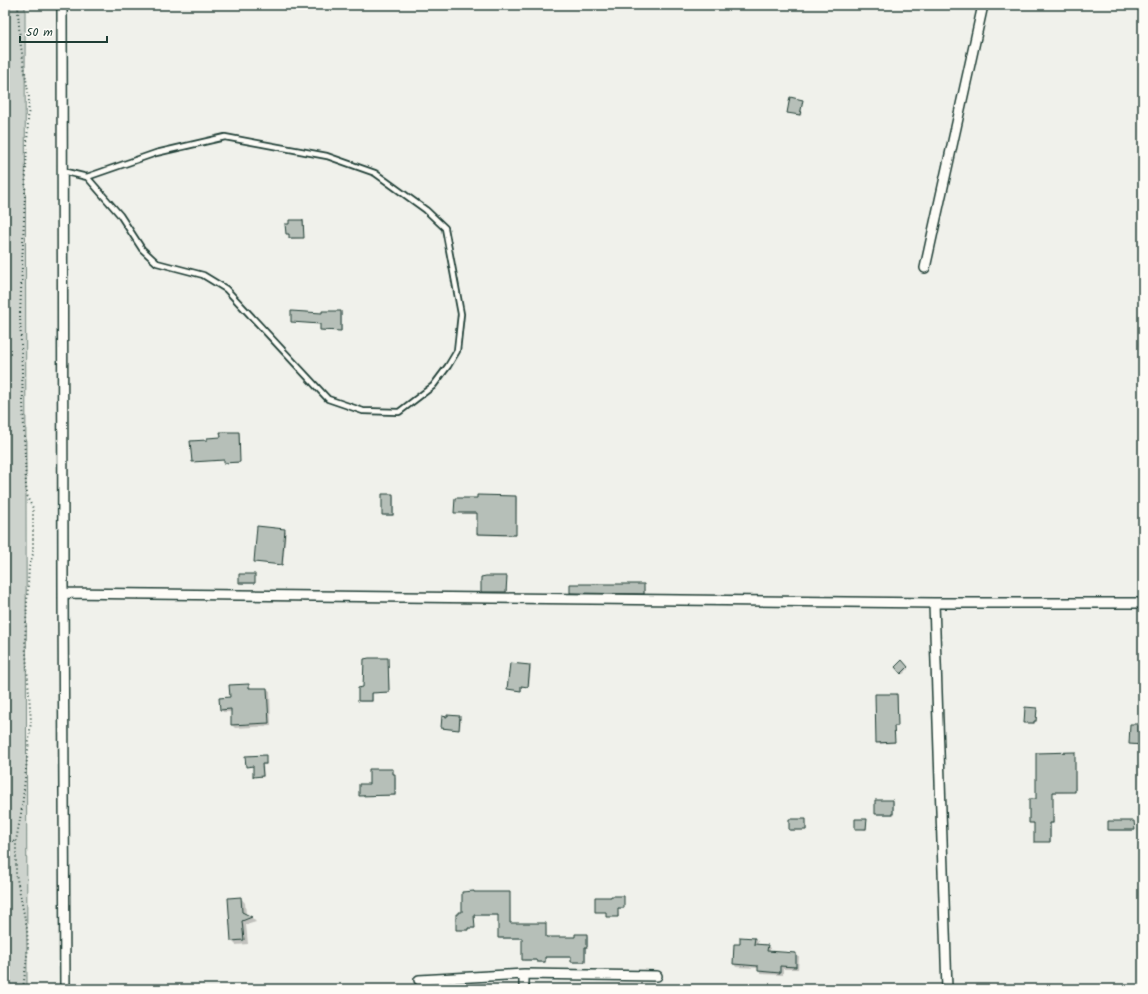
<svg xmlns="http://www.w3.org/2000/svg" width="1148" height="994" viewBox="0 0 1148 994" font-family="Kalam,sans-serif">
  <style>
    .green { fill: #cdd3cd; stroke: #768880 }
    .shadow { fill: #0003 }
    .building { fill: #b6bfb8; stroke: #1f3d34 }
    .lines { fill: none; stroke-linecap: round; stroke-linejoin: round }
    .lane-casing { stroke: #1f3d34; stroke-width: 8 }
    .street-casing { stroke: #1f3d34; stroke-width: 12 }
    .path { stroke: #1f3d34; stroke-width: 2; stroke-dasharray: 1 3; stroke-linecap: butt }
    .lane { stroke: #fdfcf7; stroke-width: 4.5 }
    .street { stroke: #fdfcf7; stroke-width: 9 }
  </style>
  <rect width="100%" height="100%" fill="#f0f1eb"/>
  <filter id="ink" filterUnits="userSpaceOnUse"><feTurbulence type="fractalNoise" baseFrequency=".025" numOctaves="2"/><feDisplacementMap in="SourceGraphic" scale="8" xChannelSelector="R" yChannelSelector="G"/><feConvolveMatrix kernelMatrix="1 2 1 2 8 2 1 2 1" color-interpolation-filters="sRGB"/></filter>
  <g filter="url(#ink)">
    <path class="green" d="M5,5h20l2,984h-22z"/>
    <path class="shadow" d="M802,101l1,1 -2,14 -13,-4z
      M303,221l1,1v16l-13,1 -1,-4 -3,-1z
      M341,312l1,1v18h-20l-1,-7 -28,-2 -1,-1 31,-7z
      M239,433l1,1v29h-14l-1,-3 -31,2 -1,-1 29,-23z
      M393,495l1,1v20h-10l-1,-1z
      M516,497l1,1 -1,38 -37,-1 -1,-1v-20l-21,-1 -2,-1z
      M258,527l28,4 -3,34 -28,-3z
      M255,575v9h-14l-1,-1z
      M506,577l1,1v15l-24,-1 -1,-1z
      M644,585l1,9h-73l-1,-2z
      M387,659l1,1 2,33h-17v9h-13l-1,-1 5,-13z
      M902,662l6,7 -5,5 -7,-7z
      M530,666l1,1 -2,20h-7v4l-12,-1 -1,-1z
      M249,685l3,4h15l3,2 1,35 -36,2 -3,-3v-13h-9l-2,-3 10,-11z
      M897,695l1,1v31h-3v16l-16,1 -2,-2z
      M1036,709l1,1v12h-2v2l-9,-1 -1,-1z
      M443,717h17l1,1 -1,12 -17,-1 -1,-1z
      M1131,725h12v20l-13,-1z
      M1074,753l1,1 1,38 -23,1 1,31h-3v18h-15l-1,-1v-17l-5,-1 7,-23z
      M265,756l2,9h-4l1,12h-9l-1,-10 -7,-1z
      M393,770l1,5 2,2v19h-34l-2,-1 10,-10z
      M893,801l1,1v13h-17l-1,-1z
      M806,820l1,10 -16,1 -1,-1z
      M866,820l1,10 -11,-2z
      M1134,822l1,9h-25l-1,-1z
      M509,893l1,2 1,29h34l1,1 1,13h29l11,-3 1,1v12h-2v15h-13l-1,-5h-26v5h-7l-2,-2h-13l-1,-1v-21h-23l-1,-1v-22h-24v13h-7v2l-11,-1v-15z
      M623,897l1,12h-6l1,8h-11l-1,-5 -11,-1z
      M241,898l4,5 1,12 6,3 4,4 -10,3 2,19 -12,1 -4,-4z
      M741,938l14,1 3,2 -1,4 10,1 3,2v5l26,1 3,3 -1,12h-15v6l-22,-1 -2,-3v-3l-23,-1 -2,-3 7,-19z"/>
    <path class="building" d="M790,97l13,3 -3,15 -13,-2z
      M289,220h14l1,18h-15v-4h-3l-1,-10h4z
      M291,311l31,2v-2h19v20l-21,-1v-6l-29,-2z
      M220,432h19l1,30 -16,1v-3l-32,2 -2,-21 17,-1v-2l14,-1z
      M382,494h11v21h-11z
      M477,495l39,1v39l-39,-1v-21h-23l1,-15h22z
      M257,526l28,3 -3,36 -28,-3z
      M239,574h16v9h-16z
      M486,576h21l-1,16h-25v-15z
      M570,584h74v10l-74,-1z
      M369,658h19l1,34 -17,1v8h-14v-13l5,-1 1,-28z
      M902,660l6,7 -7,7 -6,-7z
      M510,663l20,2 -2,22 -7,-1v5l-14,-2z
      M249,684v4h18l2,35 -38,2v-16l-11,1 -1,-12 11,-1 -1,-12z
      M875,694h22l1,32h-4l1,16 -19,1z
      M1025,707l12,1 -1,13h-2v2h-10z
      M447,715l13,1 -1,14 -18,-2 1,-12 5,1z
      M1130,724h13v21l-14,-1z
      M1075,752v40h-22v31h-3v19h-16v-19h-5v-24h7v-46z
      M266,755v9h-4l1,12 -10,1v-11l-7,1 -1,-11z
      M369,769h24v5h2v21l-36,1v-12h10z
      M875,800h18v14h-18z
      M789,819h17v11h-17z
      M855,819h12l-1,10h-11z
      M1108,821h26l1,9h-27z
      M474,891v1h36v31h36v14h29v-3h12v13h-2v15h-14v-5h-26v5h-8l-1,-2h-14v-22h-24v-23h-24l1,13h-7v2h-12v-16h3v-2h3v-20z
      M611,896h13v12h-6v9h-12v-5h-11v-15h16z
      M241,897l1,15 10,5 -10,4 2,19 -13,1 -3,-43z
      M740,937l15,1 -1,6 14,1 -1,6 29,2v14l-16,-1v7l-22,-2v-5l-25,-2 1,-20h6z"/>
    <g class="lines">
      <defs>
        <path id="lane" d="M62,171l25,6 69,-24 69,-16 102,19 48,17 51,37 19,18 16,86 -4,37 -9,15 -15,20 -34,26 -36,-1 -35,-12 -102,-110 -23,-14 -46,-12 -15,-14 -22,-34 -33,-38"/>
        <path id="street" d="M62,5l1,588 2,396
          M925,268l58,-263
          M63,593l871,10h209
          M934,603l13,386
          M419,980l105,-6 133,2
          M524,989v-15"/>
      </defs>
      <use href="#lane" class="lane-casing"/>
      <use href="#street" class="street-casing"/>
      <path class="path" d="M19,5l-1,6 2,29 9,58 -9,217 6,171 2,13 5,9v46l-4,13 -4,73 6,81 -9,87 -6,33v33l11,55 1,19 -5,41
        M5,843l11,-2"/>
      <use href="#lane" class="lane"/>
      <use href="#street" class="street"/>
    </g>
  </g>
  <rect width="1148" height="994" fill="none" stroke="#fdfcf7" stroke-width="20"/>
  <rect x="10" y="10" width="1128" height="974" fill="none" stroke="#1f3d34" stroke-width="1.5" filter="url(#ink)"/>
  <path d="M20 36v6h87v-6" fill="none" stroke="#1f3d34" stroke-width="2"/>
  <text x="26" y="36" font-size="12" fill="#1f3d34" stroke="#fdfcf7" stroke-width="3" paint-order="stroke">50 m</text>
</svg>
